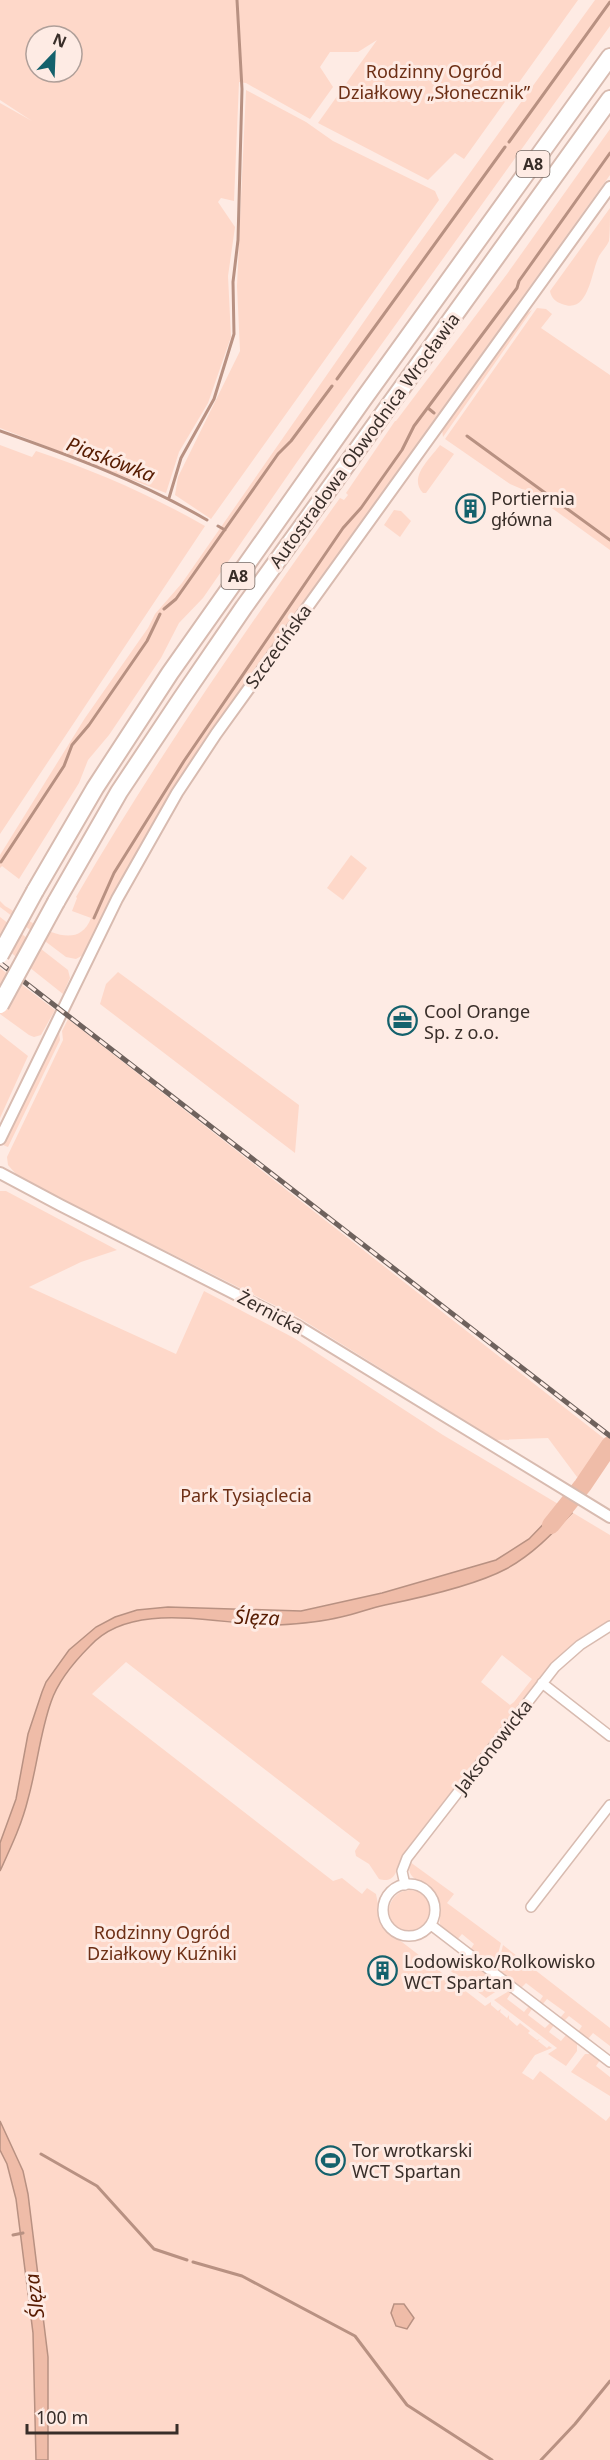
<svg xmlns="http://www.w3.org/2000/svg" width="610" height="2460" viewBox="0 0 610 2460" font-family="'Noto Sans',sans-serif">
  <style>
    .green { fill: #fed8c9; fill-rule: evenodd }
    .water { fill: #efbca8; stroke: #b89182; stroke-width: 1.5 }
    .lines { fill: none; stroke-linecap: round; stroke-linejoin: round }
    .stream { stroke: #b89182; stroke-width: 3 }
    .river { stroke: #efbca8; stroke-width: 18 }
    .minor-casing { stroke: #d8bbb0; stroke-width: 12 }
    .tertiary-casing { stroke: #d8bbb0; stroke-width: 14 }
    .motorway-casing { stroke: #d8bbb0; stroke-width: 20 }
    .minor { stroke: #fff; stroke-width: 9 }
    .tertiary { stroke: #fff; stroke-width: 10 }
    .motorway { stroke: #fff; stroke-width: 16 }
    .rail-casing { stroke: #6f625d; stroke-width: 5 }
    .rail { stroke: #feebe4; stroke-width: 3; stroke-dasharray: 9; stroke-linecap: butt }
    .motorway-bridge-casing { stroke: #d8bbb0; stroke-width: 20; stroke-linecap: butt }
    .motorway-bridge { stroke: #fff; stroke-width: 16 }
    .labels { text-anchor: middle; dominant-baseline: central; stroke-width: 6; stroke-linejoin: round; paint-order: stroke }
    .shield { fill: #feebe4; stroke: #746761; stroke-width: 1.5 }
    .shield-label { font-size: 16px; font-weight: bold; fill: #392e29 }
    .park-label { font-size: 18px; fill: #6d2f15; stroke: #feebe4 }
    .street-label { font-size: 18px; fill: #392e29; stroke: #feebe4 }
    .poi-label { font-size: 18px; fill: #392e29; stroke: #feebe4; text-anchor: start }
    .water-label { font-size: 20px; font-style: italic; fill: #571b00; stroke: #feebe4 }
  </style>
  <rect width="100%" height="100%" fill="#feebe4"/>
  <path class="green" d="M0,0h578l-114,159 -9,-6 -27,27 -110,-57 59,-83 -19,12h-28l-10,15 13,20 -23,32 -64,-36 -7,-1 -5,119 -13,-3 -3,4 17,25 -7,49 3,61 -23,66 -29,49 -13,41 -166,-65v-325l32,18 -32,-21zM36,36h36v36h-36z
    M595,0h15v26l-313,436 -94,136 -24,25 -18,35 -52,77 -21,25 -9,23 -60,96 -17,-13 -2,2v-13l85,-137 63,-90 7,-14 27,-31 220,-316z
    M246,90l60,32 27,19 102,50 4,9 -228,319 -36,-24 3,-18 62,-126 -3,-65z
    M610,129v46l-409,569 -60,99 -58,112 -7,4 -10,-2 -66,-50v-6l5,5c23,13 71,52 86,12l-19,-7 5,-13 -1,-1c80,-138 171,-269 264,-399l4,2 4,-5 -2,-2 49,-72h1l111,-147z
    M610,208c0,10 0,24 -1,33 -2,5 -7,10 -10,15 -8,16 -10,59 -37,48 -7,-2 -11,-7 -12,-13z
    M537,308l9,1 6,5 -11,14 69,47v175l-79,-57 -21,-9 -65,-45z
    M532,310l-89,127 -1,-7 81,-114z
    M0,445l32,12 4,-6c59,20 115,44 169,75l-205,308z
    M440,445l14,9 -28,39h-3c-15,-16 7,-34 17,-48z
    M394,510l7,1 10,10 -11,16 -16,-12z
    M351,855l16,13 -24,32 -16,-12z
    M0,917l68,53 2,8 -7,16 -63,-50z
    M0,968l55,42 -14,25 -7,2 -5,-2 -29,-21z
    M118,972l181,133 -4,48 -195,-149 6,-20z
    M68,1019l538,421 -26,36 -3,1 -29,-39 -52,2 -198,-123 -284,-142 1,-2 -7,-8 -1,-8 56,-117 -1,-9z
    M59,1031l1,9 -52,107 -5,-2z
    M0,1034l28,22 -28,62z
    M0,1191h6l111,59 -36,12 -52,25 147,67 28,-63 90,47 149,97 167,100v86l-47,32 -12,13 -150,194c-5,11 -6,24 -22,19l-10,-15 -13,-8 -1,-5 5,-8 -234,-181 -34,32 241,187 9,-3 20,16 5,-6 9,6 5,25 8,13 96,74 6,-4v3l7,6 3,-2 -1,3 7,6 2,-3v4l8,7 3,-3 10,8 -2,2 9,7 3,-1 -2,2 9,7 2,-2 3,2 -17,7 -13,18 11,7 7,-9 66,50 4,-5v344h-610zM502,1655l30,24 -18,23 -4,3 -29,-23z
    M410,1862l44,32 -7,9 54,40 -7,25 -24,-18 4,-6 -12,-10 -5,6 -16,-12c-4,-13 3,-25 -7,-37 -10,-12 -29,-9 -24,-29z
    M389 1911a21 21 0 1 1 42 0a21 21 0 1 1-42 0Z
    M503,1945l107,83v18l-17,-13 -5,6 -10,-7 4,-6 -13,-10 -5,5 -4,-3 5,-6 -18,-13 -5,6 -3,-3 4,-6 -17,-13 -5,5 -24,-18z
    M462,1957l3,1 38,29 -17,11 -38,-29 9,-11z
    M509,1991l2,2 -4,6 17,13 5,-6 3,3 -4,6 17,13 5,-5 4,2 -5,7 12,9 5,-6 11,8v8l-11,15 -18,-12 9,-6 -63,-48z
    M585,2054h6l9,6 -4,6 14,11v19l-39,-24z"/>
  <path class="water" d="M562,1506l10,7c-20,21 -40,42 -66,56 -30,16 -87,29 -121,36 -15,3 -29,9 -44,12 -20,5 -42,7 -63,8 -57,1 -145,-27 -188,21 -15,15 -32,35 -39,56 -11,31 -14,65 -23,97 -6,25 -17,48 -28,72v-28l16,-44 12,-65 14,-42 4,-10 23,-32 27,-23 19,-10 22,-7 31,-3 133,4 81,-18 114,-33 33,-21 27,-28v-3z
    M0,2121l23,50 5,23 20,163v103h-12l-3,-127 -17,-134 -9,-35 -7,-14z
    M394,2304h10l10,14 -7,11 -11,-3 -5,-13z"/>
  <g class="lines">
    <path class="stream" d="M509,142l101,-140
      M337,379l168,-232
      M428,408l6,5
      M0,431c71,25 142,51 207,89
      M467,436l143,104
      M169,498l12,-40 33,-59 20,-65 -1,-52 5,-42 4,-151 -5,-89
      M218,526l7,4
      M164,609l12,-10 102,-145 13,-13 41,-55
      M1,862l63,-96 8,-21 17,-20 58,-84 13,-27
      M94,918l20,-45 70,-112 159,-233 18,-20 41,-58 12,-24 103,-138 2,-7 91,-128
      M41,2154l56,32 57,63 33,11
      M13,2235l10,-2
      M193,2262l49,14 113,60 52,69 85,55
      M541,2460l34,-36 35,-43"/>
    <path class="river" d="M551,1525l32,-40 27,-40"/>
    <defs>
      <path id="minor" d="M542,1683l68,53
        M383 1910a26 26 0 1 1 52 0a26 26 0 1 1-52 0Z
        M405,1885l-3,-14 5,-13 148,-191 25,-22 30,-19
        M531,1907l79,-102
        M431,1925l179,137"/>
      <path id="tertiary" d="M0,1139l117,-240 60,-106 39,-59 394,-547
        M0,1173l60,32 236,120 314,192"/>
      <path id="motorway" d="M35,891l60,-103 75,-115 192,-272 248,-344
        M56,902l63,-110 62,-93 63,-92 366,-508"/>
    </defs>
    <use href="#minor" class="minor-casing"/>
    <use href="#tertiary" class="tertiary-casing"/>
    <use href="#motorway" class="motorway-casing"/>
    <use href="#minor" class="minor"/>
    <use href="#tertiary" class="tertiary"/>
    <use href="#motorway" class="motorway"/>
    <defs>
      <path id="rail" d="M0,963l610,473"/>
    </defs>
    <use href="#rail" class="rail-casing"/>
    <use href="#rail" class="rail"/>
    <defs>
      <path id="motorway-bridge" d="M0,955l35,-64
        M0,1005l56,-103"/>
    </defs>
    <use href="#motorway-bridge" class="motorway-bridge-casing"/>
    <use href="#motorway-bridge" class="motorway-bridge"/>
  </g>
  <defs>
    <symbol id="building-ring" viewBox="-11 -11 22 22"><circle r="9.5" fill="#feebe4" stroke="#14616c" stroke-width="1.5"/><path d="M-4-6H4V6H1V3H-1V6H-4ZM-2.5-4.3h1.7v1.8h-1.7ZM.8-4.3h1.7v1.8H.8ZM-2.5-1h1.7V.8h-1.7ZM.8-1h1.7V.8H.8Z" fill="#14616c"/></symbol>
    <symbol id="office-ring" viewBox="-11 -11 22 22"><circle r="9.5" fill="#feebe4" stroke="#14616c" stroke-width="1.5"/><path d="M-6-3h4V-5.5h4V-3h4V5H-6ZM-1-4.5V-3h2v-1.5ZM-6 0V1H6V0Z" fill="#14616c"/></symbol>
    <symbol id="stadium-ring" viewBox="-11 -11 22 22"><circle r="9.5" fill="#feebe4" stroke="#14616c" stroke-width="1.5"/><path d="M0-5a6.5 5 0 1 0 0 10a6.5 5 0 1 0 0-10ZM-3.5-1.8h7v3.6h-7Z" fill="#14616c"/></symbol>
  </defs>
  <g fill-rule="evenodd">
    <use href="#building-ring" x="454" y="492" width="33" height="33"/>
    <use href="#office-ring" x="386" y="1004" width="33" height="33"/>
    <use href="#building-ring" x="366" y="1954" width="33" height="33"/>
    <use href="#stadium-ring" x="314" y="2144" width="33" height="33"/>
  </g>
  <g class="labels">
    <g class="shield">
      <rect x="516.5" y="151" width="33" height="26" rx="4.5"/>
      <rect x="221.5" y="563" width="33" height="26" rx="4.5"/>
    </g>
    <g class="shield-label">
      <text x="533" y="164">A8</text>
      <text x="238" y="576">A8</text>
    </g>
    <g class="park-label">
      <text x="434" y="71">Rodzinny Ogród<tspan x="434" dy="21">Działkowy „Słonecznik”</tspan></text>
      <text x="246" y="1495">Park Tysiąclecia</text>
      <text x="162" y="1932">Rodzinny Ogród<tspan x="162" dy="21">Działkowy Kuźniki</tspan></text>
    </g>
    <g class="street-label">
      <text transform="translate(364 440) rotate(-54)">Autostradowa Obwodnica Wrocławia</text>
      <text transform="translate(278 646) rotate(-54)">Szczecińska</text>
      <text transform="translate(271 1312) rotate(28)">Żernicka</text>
      <text transform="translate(493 1746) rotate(-52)">Jaksonowicka</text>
    </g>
    <g class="poi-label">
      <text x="491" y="498">Portiernia<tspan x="491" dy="21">główna</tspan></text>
      <text x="424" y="1011">Cool Orange<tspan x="424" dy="21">Sp. z o.o.</tspan></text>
      <text x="404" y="1961">Lodowisko/Rolkowisko<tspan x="404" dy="21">WCT Spartan</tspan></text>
      <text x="352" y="2150">Tor wrotkarski<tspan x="352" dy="21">WCT Spartan</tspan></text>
    </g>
    <g class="water-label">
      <text transform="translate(111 459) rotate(21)">Piaskówka</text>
      <text transform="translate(257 1617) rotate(2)">Ślęza</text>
      <text transform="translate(34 2296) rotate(-97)">Ślęza</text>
    </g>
  </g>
  <g transform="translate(54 54) rotate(23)"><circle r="28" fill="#feebe4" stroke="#af9f99" stroke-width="1.5"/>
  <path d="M0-4.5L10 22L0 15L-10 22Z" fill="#14616c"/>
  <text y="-9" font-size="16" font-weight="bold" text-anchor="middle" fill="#392e29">N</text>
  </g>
  <path d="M27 2424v9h150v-9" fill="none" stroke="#392e29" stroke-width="3"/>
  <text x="36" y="2424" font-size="18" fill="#392e29" stroke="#feebe4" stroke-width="4.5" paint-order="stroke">100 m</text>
</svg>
